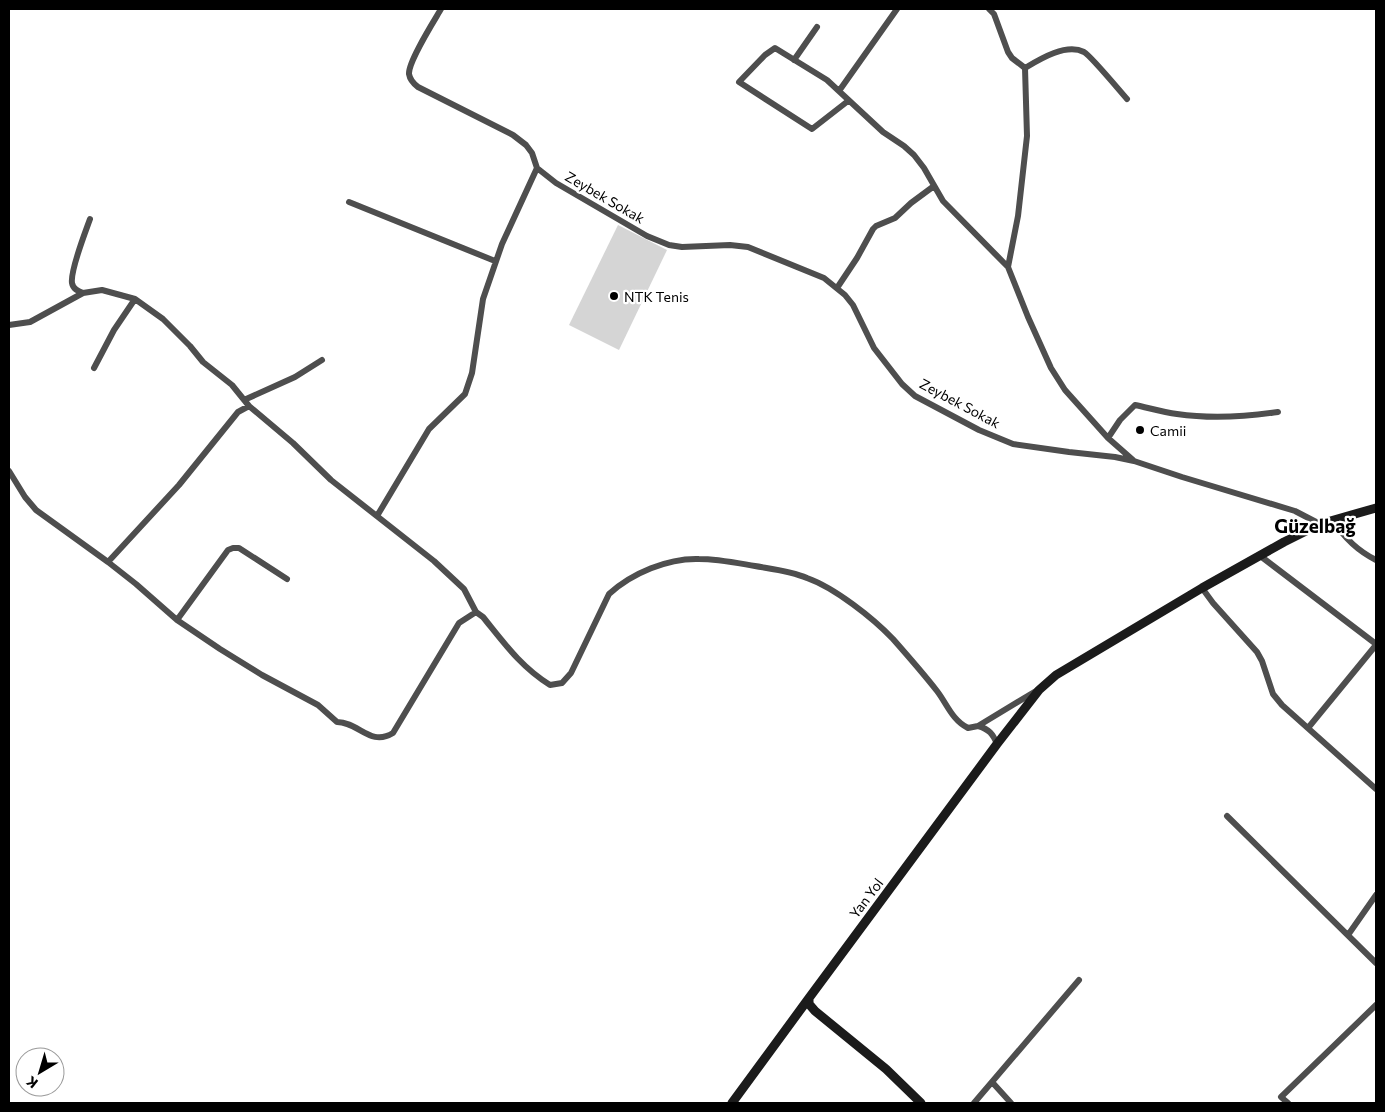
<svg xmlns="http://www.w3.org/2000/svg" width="1385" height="1112" viewBox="0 0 1385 1112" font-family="Commissioner,sans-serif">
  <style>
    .green { fill: #d5d5d5 }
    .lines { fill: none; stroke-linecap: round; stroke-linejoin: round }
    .street { stroke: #4e4e4e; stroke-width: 6 }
    .secondary { stroke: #1b1b1b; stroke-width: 9 }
    .poi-dot { fill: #000; stroke: #fff; stroke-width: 2 }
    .labels { text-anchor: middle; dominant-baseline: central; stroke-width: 4.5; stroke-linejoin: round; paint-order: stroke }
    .street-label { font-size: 14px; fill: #000; stroke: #fff }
    .poi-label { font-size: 14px; fill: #000; stroke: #fff; text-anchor: start }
    .district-label { font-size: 19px; font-weight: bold; fill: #000; stroke: #fff }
  </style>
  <rect width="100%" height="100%" fill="#fff"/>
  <path class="green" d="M618,225l49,25 -48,100 -50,-25z"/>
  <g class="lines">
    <path class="street" d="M441,9c-7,12 -33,53 -32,65 1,6 5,10 9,13l95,48 13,10 6,8 5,15 19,15 91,53 22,9 13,2 48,-2 18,2 76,31 21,17 8,10 21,43 28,36 13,12 64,34 34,14 56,8 46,5 19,4 48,16 113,34 25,13
      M989,9l5,5 14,38 4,6 13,10 2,68 -9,80 -10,51 20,50 23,51 14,22 43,48 25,22
      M794,60l23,-33
      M1025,68c15,-9 41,-25 59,-16 7,4 35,38 43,47
      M839,91l58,-82
      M848,101l-36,28 -73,-47 26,-27 10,-7 52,32 56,52 21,14 10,9 10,13 19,33 65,66
      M349,202l146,59
      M837,288l20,-30 16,-29 3,-3 19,-8 16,-15 23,-17
      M83,293c-5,-2 -10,-4 -11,-10 -2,-12 13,-50 18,-64
      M9,325l21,-3 53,-29 19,-3 33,9 28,20 27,27 13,16 29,23 17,21
      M94,368l20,-38 21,-31
      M244,400l51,-23 27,-17
      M1108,438l12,-18 15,-15c14,3 28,7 42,9 34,5 67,3 101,-2
      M9,471l16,26 11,13 72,52 71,-77 59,-73 11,-6 44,37 38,37 103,81 30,28 12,23
      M377,516l52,-87 36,-35 7,-21 11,-74 19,-55 35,-76
      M1335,521c8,17 25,31 41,39
      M1259,555l117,89
      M108,562l28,22 41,36 43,29 42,26 56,30 19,17c22,0 33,25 56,11l66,-110 17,-11 7,5c21,26 38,50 67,68l12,-2 9,-10 38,-79c23,-21 59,-36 90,-35 19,0 38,4 56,7 17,3 36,5 52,12 28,10 66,40 86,61 15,17 30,34 44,52 10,13 15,29 31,37l10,-2 58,-35
      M1202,588l11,15 44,49 5,9 11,33 9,11 94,84
      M177,620l51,-70 5,-2h6l48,31
      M978,726c11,3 15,8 19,18
      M1308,728l68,-83
      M1227,816l149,147
      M1348,935l28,-40
      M992,1082l19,21
      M974,1103l105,-123
      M1288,1103l-7,-6 95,-92"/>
    <path class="secondary" d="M732,1103l77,-105
      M921,1103l-35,-34 -71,-58 -6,-7v-6l188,-254 42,-54 17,-15 146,-87 82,-46 36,-18 56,-16"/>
  </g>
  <g class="poi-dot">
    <circle cx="614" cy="296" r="5"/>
    <circle cx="1140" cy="430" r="5"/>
  </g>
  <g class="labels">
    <g class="street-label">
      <text transform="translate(605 197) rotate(30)">Zeybek Sokak</text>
      <text transform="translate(960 403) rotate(28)">Zeybek Sokak</text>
      <text transform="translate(866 898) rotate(-53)">Yan Yol</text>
    </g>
    <g class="poi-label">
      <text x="624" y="296">NTK Tenis</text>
      <text x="1150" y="430">Camii</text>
    </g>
    <g class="district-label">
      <text x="1315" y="525">Güzelbağ</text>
    </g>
  </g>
  <rect width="1385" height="1112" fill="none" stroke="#000000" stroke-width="20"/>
  <g transform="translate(40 1072) rotate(218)"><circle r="24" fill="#ffffff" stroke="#999999"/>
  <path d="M0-4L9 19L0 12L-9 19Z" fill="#000000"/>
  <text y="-8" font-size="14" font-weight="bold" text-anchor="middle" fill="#000000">K</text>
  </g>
</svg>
